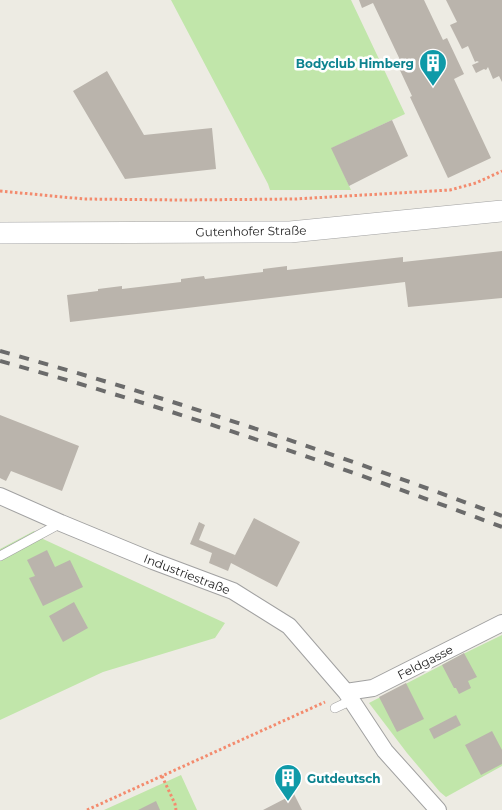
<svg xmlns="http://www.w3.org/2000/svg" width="502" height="810" viewBox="0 0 502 810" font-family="Montserrat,sans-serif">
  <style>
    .grass { fill: #c1e6aa }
    .building { fill: #bab4ac }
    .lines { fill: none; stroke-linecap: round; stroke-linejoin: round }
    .service-casing { stroke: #a1a1a1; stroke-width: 10 }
    .minor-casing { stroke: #a1a1a1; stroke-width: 18 }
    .tertiary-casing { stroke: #a1a1a1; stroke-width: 22 }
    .path { stroke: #f38b6e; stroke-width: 3; stroke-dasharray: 2.5 2.5; stroke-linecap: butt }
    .service { stroke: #fff; stroke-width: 9 }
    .minor { stroke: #fff; stroke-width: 16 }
    .tertiary { stroke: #fff; stroke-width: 21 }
    .rail { stroke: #6b6b6b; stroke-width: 4; stroke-dasharray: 10 10; stroke-linecap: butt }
    .labels { text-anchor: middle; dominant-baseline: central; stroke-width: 5; stroke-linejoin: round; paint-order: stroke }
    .culture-label { font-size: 12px; font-weight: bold; fill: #0d838f; stroke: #fff; text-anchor: end }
    .street-label { font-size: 12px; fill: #1d1d1d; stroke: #fff }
  </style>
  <rect width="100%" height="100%" fill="#edebe3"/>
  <path class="grass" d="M171,0h180l54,114 -73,34 19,42h-81l-2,-6z
    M34,531l9,8 182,84 -10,15 -112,34 -103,48v-171z
    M502,635v131l-56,31 -6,-5 -33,-39 -38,-50 94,-49z
    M181,775l16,35h-93z"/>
  <path class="building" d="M359,0h65l19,40 4,-2 17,36 -10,5 37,79 -43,20 -38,-81 2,-1 -14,-30 4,-2 -29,-61 -11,5z
    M446,0h56v82l-3,-6 -6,3 -5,-12 -2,3 -2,-1 -8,4 -4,-8 7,-3 -2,-1 -2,1 -7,-16 -6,3 -12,-24 7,-3z
    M107,71l37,64 68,-7 4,41 -91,10 -52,-88z
    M392,120l16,36 -59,30 -18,-38z
    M502,251v47l-94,9 -3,-25 -335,40 -3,-27 31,-4v-2l24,-3v3l59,-7v-3l23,-3 1,3 58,-7v-3l24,-3v4l116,-13v5z
    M0,415l79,31 -17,45 -51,-20 -5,10 -6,-3z
    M254,518l46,24 -23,45 -46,-24 -3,8 -19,-8 3,-10 -22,-9 9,-22 6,3 -6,15 36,15 -3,6z
    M47,550l8,17 15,-7 13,27 -40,19 -14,-28 6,-2 -8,-16z
    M74,602l14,26 -25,14 -14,-26z
    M464,653l13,24 -9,4 3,7 -12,6 -3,-6h-2l-12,-23z
    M406,683l18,36 -27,13 -18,-35z
    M456,715l5,10 -27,14 -5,-10z
    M492,731l10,19v14l-21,11 -16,-30z
    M294,794l8,16h-39z
    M156,801l4,9h-22z"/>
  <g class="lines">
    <defs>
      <path id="service" d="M0,556l61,-33
        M335,708l17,-8"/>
      <path id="minor" d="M0,496l61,27 92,38 80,30 56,35 57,66 39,59 53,59
        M346,692l27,-4 129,-65"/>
      <path id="tertiary" d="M0,233l290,-1 212,-21"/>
    </defs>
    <use href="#service" class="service-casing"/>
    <use href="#minor" class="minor-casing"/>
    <use href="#tertiary" class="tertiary-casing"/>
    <path class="path" d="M0,191l84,8 97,1 114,-1 155,-9 26,-7 26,-12
      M162,776l13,28 1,6
      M87,810l238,-108"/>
    <use href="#service" class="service"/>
    <use href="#minor" class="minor"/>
    <use href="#tertiary" class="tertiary"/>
    <path class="rail" d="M0,351c170,47 337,103 502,165
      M0,361c170,47 337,104 502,166"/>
  </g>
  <defs>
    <symbol id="building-pin" viewBox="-11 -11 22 30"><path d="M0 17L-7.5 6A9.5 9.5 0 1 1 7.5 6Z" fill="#0f9aa8" stroke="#fff"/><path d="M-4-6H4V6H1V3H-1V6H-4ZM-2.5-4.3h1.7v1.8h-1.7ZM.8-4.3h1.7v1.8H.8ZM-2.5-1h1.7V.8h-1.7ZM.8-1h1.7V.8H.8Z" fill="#fff"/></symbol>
  </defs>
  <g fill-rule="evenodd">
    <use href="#building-pin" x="417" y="47" width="32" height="43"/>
    <use href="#building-pin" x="272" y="762" width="32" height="43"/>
  </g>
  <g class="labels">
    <g class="culture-label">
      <text x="414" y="63">Bodyclub Himberg</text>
      <text x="307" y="778" text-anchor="start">Gutdeutsch</text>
    </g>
    <g class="street-label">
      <text transform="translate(251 231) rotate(-1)">Gutenhofer Straße</text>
      <text transform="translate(187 574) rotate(21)">Industriestraße</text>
      <text transform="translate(425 662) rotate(-27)">Feldgasse</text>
    </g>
  </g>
</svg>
